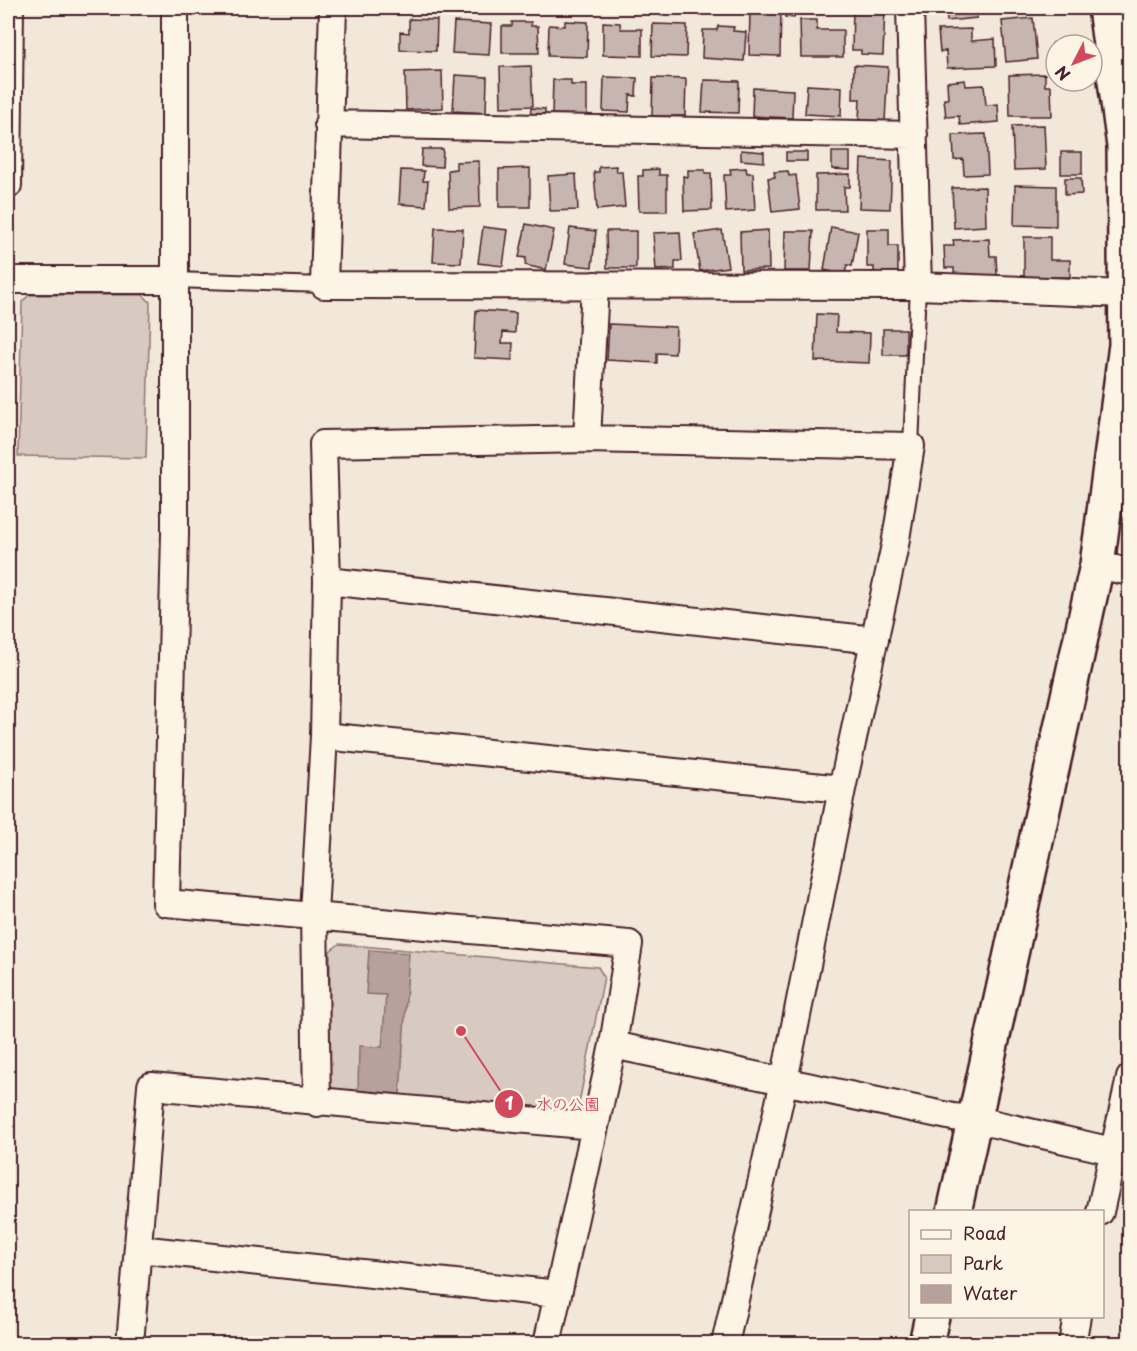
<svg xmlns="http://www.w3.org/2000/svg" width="1137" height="1351" viewBox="0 0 1137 1351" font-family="'Playpen Sans','Klee One',sans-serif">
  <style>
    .green { fill: #d8cac0; stroke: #917476; stroke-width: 1.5 }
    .water { fill: #b6a19c; stroke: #8b6d6f; stroke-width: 1.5 }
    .building { fill: #c7b6af; stroke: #4a1f2b; stroke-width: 1.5 }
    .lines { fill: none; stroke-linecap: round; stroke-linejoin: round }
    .lane-casing { stroke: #4a1f2b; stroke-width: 18 }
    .street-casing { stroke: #4a1f2b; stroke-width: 30 }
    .secondary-casing { stroke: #4a1f2b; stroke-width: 38 }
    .lane { stroke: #fcf5e5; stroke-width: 14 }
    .street { stroke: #fcf5e5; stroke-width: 26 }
    .secondary { stroke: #fcf5e5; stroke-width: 33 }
    .leader { fill: none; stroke: #d1495b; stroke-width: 2 }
    .callout-dot { fill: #d1495b; stroke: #fcf5e5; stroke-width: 2 }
    .mark-label { font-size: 18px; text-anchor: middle; font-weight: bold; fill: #fff }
    .callout-label { font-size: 16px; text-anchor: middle; font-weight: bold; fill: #d1495b; stroke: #fcf5e5; stroke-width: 5; stroke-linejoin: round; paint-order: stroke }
  </style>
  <rect width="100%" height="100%" fill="#f1e8da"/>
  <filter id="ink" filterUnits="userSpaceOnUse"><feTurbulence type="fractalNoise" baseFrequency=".0167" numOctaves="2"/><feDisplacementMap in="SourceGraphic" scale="12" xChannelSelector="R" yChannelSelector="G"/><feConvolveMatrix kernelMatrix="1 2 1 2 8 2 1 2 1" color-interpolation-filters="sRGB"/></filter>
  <g filter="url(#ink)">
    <path class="green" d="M29,295h114l7,7 -4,156 -128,-2 4,-154z
      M339,944l259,23 6,10 -25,126 -10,8 -232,-17 -8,-10 1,-133z"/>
    <path class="water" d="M369,950l40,3 -9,142 -42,-3 1,-46 23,1 4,-52 -20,-1z"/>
    <path class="building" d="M750,8h31l-1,48 -31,-1z
      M786,8h9l-1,10 -9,-1z
      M853,8h32l-2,47 -22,-1v-4h-9z
      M941,8h35l1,10 -30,3 -1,-12z
      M1033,18l4,41 -31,3 -4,-41z
      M409,19l28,1 -1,31 -36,-1v-18l9,1z
      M800,20h17v10h26v27h-42z
      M565,21l23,1 -1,35 -39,-1 1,-31 16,1z
      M454,22l37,2 -2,31 -37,-2z
      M512,22h19v4h7l1,27h-37v-27h10z
      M603,22l17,1 1,6h21v27l-39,-1z
      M653,24l34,1 -1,32 -34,-1z
      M718,26l16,1 -1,4 13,1 -2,29 -42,-3 1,-28h14z
      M971,29v12l24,-2 1,27 -49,2 -1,-17 -6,1 -2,-22z
      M1073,42v3h-17v19h-3l-1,-21z
      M854,65l34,2 -3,54 -26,-1 1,-21h-7z
      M531,66l2,40 -32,1 -1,-40z
      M442,71l1,37 -37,2 -1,-38z
      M1045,74v12h6l1,30h-42l-1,-41z
      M455,75l32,2 -1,36 -33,-2z
      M604,77l33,1 -1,18 -6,-1 -1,17 -26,-1z
      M653,78l33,1 -1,37h-33z
      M553,80h18v5h16v30l-35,-1z
      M704,80l35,1 -1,32 -36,-1z
      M965,80l1,6 18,-1 2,20 12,-1 1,18 -39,3 -1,-9 -13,1 -2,-18h4l-1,-17z
      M807,85l35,2 -1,29 -36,-2z
      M753,88l40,2 -1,28 -40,-2z
      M531,108l14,1v9l-15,-2z
      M1044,125l2,44 -32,1 -2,-44z
      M986,134l2,40 -24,1 -1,-16 -9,1 -1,-25z
      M422,149h21l-1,18 -21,-1z
      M741,150l23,2v10l-23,-2z
      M786,152h21v9h-21z
      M832,152h18v18l-18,-1z
      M1061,152h21v22h-21z
      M861,159l31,2 -2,48 -31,-1z
      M479,161l1,46 -31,1 -1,-38 8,-1v-7z
      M616,166l1,6h5l3,35 -28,3 -3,-38h5v-5z
      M530,168v39h-31v-38z
      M746,168l1,5h6l2,37 -29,2 -2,-37h7l-1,-6z
      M659,169v6h8v36h-28l-1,-35h5v-6z
      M401,170l23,1 -1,10h5l-2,25 -27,-2z
      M688,170h17v3h6l1,37 -28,1 -1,-35 5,1z
      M788,171l1,5 7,-1 4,34 -28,3 -4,-34 7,-1 -1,-5z
      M576,174l2,36 -28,1 -2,-35z
      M850,174v13h-6l1,23h-29v-35z
      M1065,178h16l1,16 -17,1z
      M1015,185l41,1v40l-42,-1z
      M985,187l1,39 -32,2 -2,-40z
      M526,224l28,6 -8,40 -21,-5 1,-7 -7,-1z
      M483,227l25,3 -5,36 -25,-3z
      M831,227l27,5 -6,34 -5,-1 -2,9 -21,-4z
      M435,228l28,1 -2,34 -28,-1z
      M570,228l26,3 -4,36 -27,-3z
      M867,229h22v17h9v28h-24v-7h-7z
      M722,230l6,37 -28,4 -6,-37z
      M768,230l1,39 -28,1 -1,-38z
      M606,231h30v37h-29z
      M785,231h28l-2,40h-27z
      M680,232l2,29h-7v8l-19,1 -3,-37z
      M1024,237h26v23h20v17h-46z
      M989,239l1,17h6l1,20h-43v-8h-9l-1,-22h10l-1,-6z
      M476,310l40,3 -1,20 -12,-1 -1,11h11l-1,17 -38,-2z
      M817,314l20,1 -1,17 34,1 -1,30 -54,-2z
      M609,324l67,3 -1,27 -18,-1v10l-50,-3z
      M883,329h23v26h-23z"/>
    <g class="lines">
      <defs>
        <path id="lane" d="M175,280l149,5
          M911,446l7,-160"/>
        <path id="street" d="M175,8v526l-9,369 463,41 -16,101 -66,299
          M333,8l-9,277 594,1 208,8
          M910,8l8,278
          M328,124l586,11
          M8,185l2,-177
          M8,280h167
          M587,439l8,-154
          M1097,565l33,7
          M327,581l548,59
          M324,736l518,53
          M613,1045l340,72 20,2 157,36
          M317,1103l-3,-189 10,-178 3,-155 -4,-137 264,-5 324,7 -16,99 -53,244 -58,292 -59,263
          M1100,1212l30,-134
          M139,1249l419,45
          M130,1344l21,-258 443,40
          M1072,1344l5,-28"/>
        <path id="secondary" d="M954,1212l143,-647 29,-220 -2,-199 -19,-138
          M926,1344l6,-28"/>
      </defs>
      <use href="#lane" class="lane-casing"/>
      <use href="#street" class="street-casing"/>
      <use href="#secondary" class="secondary-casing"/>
      <use href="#lane" class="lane"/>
      <use href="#street" class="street"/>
      <use href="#secondary" class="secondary"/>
    </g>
  </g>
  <path class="leader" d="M461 1031L509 1104"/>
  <g class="callout-dot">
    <circle cx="461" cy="1031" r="6"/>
    <circle cx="509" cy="1104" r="15"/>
  </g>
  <g class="mark-label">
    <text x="509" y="1110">1</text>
  </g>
  <g class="callout-label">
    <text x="568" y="1110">水の公園</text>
  </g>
  <rect width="1137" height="1351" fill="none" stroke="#fcf5e5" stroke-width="30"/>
  <rect x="15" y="15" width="1107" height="1321" fill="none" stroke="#4a1f2b" stroke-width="2" filter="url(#ink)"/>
  <rect x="909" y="1210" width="195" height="108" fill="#fcf5e5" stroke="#b59f9b" stroke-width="1.5"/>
  <rect x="921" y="1230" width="30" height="9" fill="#fcf5e5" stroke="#b59f9b" stroke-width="1.5"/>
  <text x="963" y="1240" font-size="18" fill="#4a1f2b">Road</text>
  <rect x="921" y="1255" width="30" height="18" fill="#d8cac0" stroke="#b59f9b" stroke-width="1.5"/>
  <text x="963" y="1270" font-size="18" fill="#4a1f2b">Park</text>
  <rect x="921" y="1285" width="30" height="18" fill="#b6a19c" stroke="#b59f9b" stroke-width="1.5"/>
  <text x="963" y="1300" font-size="18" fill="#4a1f2b">Water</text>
  <g transform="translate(1074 63) rotate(228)"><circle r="28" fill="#fcf5e5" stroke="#b59f9b" stroke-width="1.5"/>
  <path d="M0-4.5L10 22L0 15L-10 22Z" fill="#d1495b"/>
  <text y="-9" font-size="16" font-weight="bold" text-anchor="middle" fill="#4a1f2b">N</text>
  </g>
</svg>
